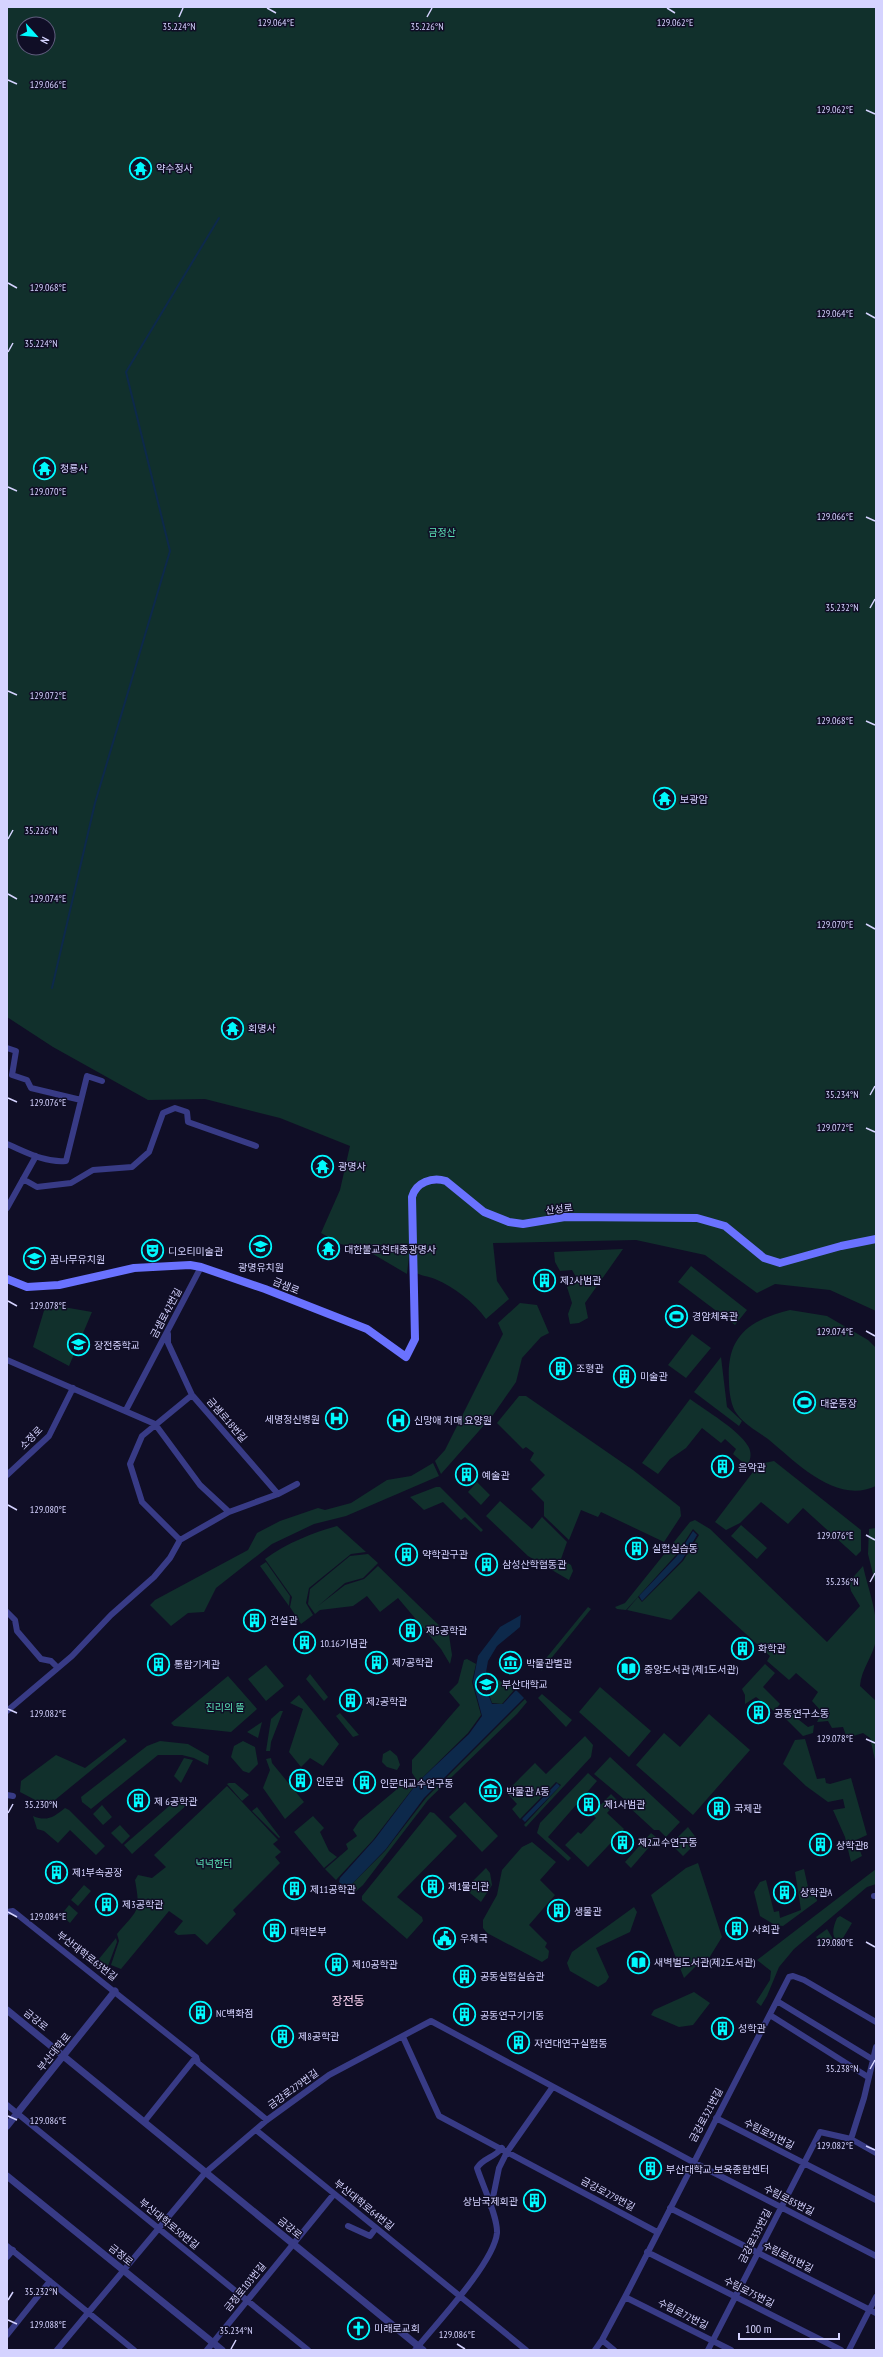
<svg xmlns="http://www.w3.org/2000/svg" width="883" height="2357" viewBox="0 0 883 2357" font-family="'PT Sans Narrow','Noto Sans KR',sans-serif">
  <style>
    .green { fill: #11302c; fill-rule: evenodd }
    .water { fill: #0d294b }
    .lines { fill: none; stroke-linecap: round; stroke-linejoin: round }
    .stream { stroke: #0d294b; stroke-width: 2 }
    .minor { stroke: #383b86; stroke-width: 6 }
    .tertiary { stroke: #383b86; stroke-width: 7 }
    .secondary { stroke: #6a72ff; stroke-width: 8 }
    .ticks { fill: none; stroke: #d5d3ff; stroke-width: 1.5 }
    .labels { text-anchor: middle; dominant-baseline: central; stroke-width: 3; stroke-linejoin: round; paint-order: stroke }
    .poi-label { font-size: 10px; fill: #d5d3ff; stroke: #100e26; text-anchor: start }
    .park-label { font-size: 10px; fill: #5be3b6; stroke: #100e26 }
    .street-label { font-size: 10px; fill: #d5d3ff; stroke: #100e26 }
    .quarter-label { font-size: 12px; fill: #ffd5f3; stroke: #100e26 }
    .ticks-label { font-size: 10px; text-anchor: middle; fill: #d5d3ff; stroke: #100e26; stroke-width: 3; stroke-linejoin: round; paint-order: stroke }
  </style>
  <rect width="100%" height="100%" fill="#100e26"/>
  <path class="green" d="M7,7h869v1230l-95,24 -15,-5 -41,-32 -70,-10 -134,9 -37,-12 -39,-33 -28,6 -10,90 -34,-20 -32,-10 -20,-11 19,-43 10,-44 -70,-28 -75,-19 -57,1 -95,-53 -46,-30zM24,24h24v24h-24z
    M443,1183l60,40 64,-5 128,1 28,8 57,37 96,-24v71l-46,-21 -55,-6 -18,9 -52,-38 -69,-15 -143,3 4,38 12,18 -23,20c-12,-17 -32,-32 -51,-40 -7,-3 -14,-3 -21,-7v-77l9,-10z
    M623,1249l-38,54 3,15 -9,5 -9,1 -2,-10 4,-11 -5,-16 9,-10 -4,-7 -12,1 -5,-9 -1,-10z
    M691,1266l56,44 -12,15 -57,-43z
    M520,1303l17,2 12,28 -8,4 -19,21 -6,24 -23,33 -52,59 -6,-13 10,-11 58,-116 -5,-11z
    M46,1304l46,8 -23,54 -36,-19z
    M790,1310l37,6 41,24 8,8v138c-40,19 -80,-24 -108,-47 -10,-7 -24,-15 -31,-25 -6,-7 -8,-23 -8,-32 -3,-46 20,-62 61,-72z
    M692,1334l19,14 -25,30 -18,-13z
    M721,1357l6,50 15,14 -3,5 -45,-34z
    M519,1396h7l107,74 47,37 1,9 -17,26 -63,-30 -3,5 -17,-7 -12,30 -25,-24v-14l-13,-13 14,-14 -15,-15 4,-7 -8,-6 -3,2 -26,-26z
    M690,1399c16,12 48,30 58,47 4,6 3,14 -1,20l-14,-12 3,-5 -11,-10 -4,4 -19,-15 -16,20 -16,11 -12,15 -16,-11z
    M774,1461l87,69v21l-5,5 -53,-48 -15,16 -27,-22 -21,21 -14,7 -11,-8 44,-58z
    M433,1463l6,13 -93,40 -32,8 -42,20 -56,44 -12,24 -16,1 -17,13 -21,-21 5,-5 93,-50 9,-17 23,-12 38,-13 7,2 26,-7 36,-23 24,-4z
    M477,1482l13,13 -9,10 -13,-13z
    M436,1487h4l43,43 -2,2 -16,-15 -4,3 -18,-18 -19,8 -14,-13z
    M500,1501l32,28 10,-12 25,25 -6,17 10,6 2,6 -4,9 -41,-24 -42,-40z
    M695,1520l15,9 117,113 33,-36 -9,-15 -2,-9 14,-16c5,23 16,50 13,73 -2,16 -15,30 -16,47l16,15v63l-6,-26 -7,-5 -16,5 -4,-11 -11,1 -4,-7 -11,1 5,-10 -10,-11 6,-9 -22,-19 -7,7 -22,-19 3,-5 -71,-65 -28,29 -44,-10 11,-13 4,5 41,-41 16,-26 -6,-6 -17,26 -50,55 -9,-1 -2,-2 10,-4 65,-81z
    M741,1525l26,23 -10,11 -26,-23z
    M337,1526l29,26 -15,2 -42,34 -3,15 7,12 -12,9 -11,-17 2,-10 -27,-38c22,-16 47,-26 72,-33z
    M876,1528v58l-8,-32 1,-25z
    M368,1554l10,9 -15,15 -18,5 -27,23 27,-21 19,-6 14,-13 71,69 3,20 -2,9 -9,-15 -43,-51 -18,14 -13,-16 -14,10 -33,4 -5,4 -7,-10 2,-15 40,-33z
    M266,1562l24,34 -1,10 -29,-40z
    M588,1607l3,2 -50,62 2,-9z
    M467,1659l9,5 -4,18 9,33 -13,18 -50,49 -6,-9v-13c17,-18 31,-36 48,-55l-11,-13 9,-9 6,-23z
    M765,1664l10,9 -12,14 17,17 -6,7 -18,-14 -11,7v-9l-3,-6z
    M266,1665l18,21 -18,15 -18,-22z
    M488,1672l12,9 15,8 -13,15 -10,-1 -7,-20z
    M310,1674l18,23 -4,4 -18,-22z
    M228,1676l29,33 -26,23 -57,-6 -3,-3z
    M600,1687l51,44 -22,26 -50,-45z
    M542,1694l30,26 -6,7 -28,-29z
    M299,1695l40,49 -16,22 -13,-8 -9,9 -12,-15 14,-43 -13,-6z
    M525,1699l2,3 -10,12 -89,86 -65,85 -8,7h-5l-3,-3 38,-38 41,-53z
    M280,1711h3l-12,31 -1,9h-4l5,-32z
    M789,1712l19,15 6,-2 -1,8 -10,3 -19,-19z
    M340,1713l19,22 -6,2 -17,-21z
    M709,1714l41,36 -57,65 -57,-50 28,-32 16,14z
    M262,1722l-4,16 -11,-6z
    M585,1736l8,9 -2,12 -65,70 -2,-2 37,-40 -5,-3 -36,37 -8,-10 5,-5 -11,-12 29,-29 11,11z
    M124,1738l3,3 -77,63 -5,1 -25,-13 1,-11 35,-26 29,13z
    M805,1739l12,40 8,-1 1,5 4,1 21,-6 16,57 -11,5 6,16 -11,6 -6,-25 -12,-27 12,-2 -2,-9 -15,3 -22,-16 -23,-22 12,-24z
    M160,1741l28,3 21,12 -1,9 -14,-7 -12,-3h-24l-67,54 -9,-7 -1,-5 66,-51z
    M243,1741l12,6 3,17 -9,9 -6,-2 -12,-14 3,-11z
    M390,1750l7,6 3,9 -3,5 -10,-3 -5,-5 1,-8z
    M610,1757l70,65 -14,15 -7,-7h-5l-25,-23 1,-3 -36,-30z
    M184,1758l9,2 -12,23 -7,-7z
    M271,1758l1,5 32,39 -19,17 -22,-31 7,-18 -4,-11z
    M588,1773l9,8 -49,56 23,21 -3,3 -31,-28 3,-10z
    M395,1779l12,2 6,7 -40,52 -37,40 -11,-11 23,-20 -2,-5 11,-8 -4,-6 6,-9 37,-31 -5,-9z
    M229,1783h6l14,12 -7,6 -15,-17z
    M227,1786l51,54 -5,4 8,8 -6,5 5,6 -47,47 3,4 -29,31 -12,-11 -17,1 -4,-3 9,-11 -14,-10 -48,58 -10,-4 8,-24 -2,-7c21,-25 24,-21 18,-54l3,-5 14,3 14,-11 -12,-12z
    M611,1794l7,7 -11,12 17,16 -36,38 -23,-22 13,-13 3,2 15,-16 -4,-4z
    M182,1795l7,8 -57,51 -8,-9z
    M465,1802l33,34 -16,16 -33,-35z
    M102,1805l10,12 -9,8 -10,-11z
    M257,1807l23,30 -1,1 -27,-27z
    M65,1808l4,2 36,36 -9,9 -26,-25 -12,13 -14,-12 -7,-2 -4,-13c14,6 21,1 32,-8z
    M430,1812l4,1 23,23 -60,61 25,20 1,4 -16,18 -45,-39v-4z
    M313,1816l11,12 -4,4 9,19 8,6 -13,11 -30,-36z
    M120,1825l10,11 -8,8 -11,-11z
    M688,1827l9,12 -1,4 -13,13 -12,-12z
    M651,1833l6,5 -26,30 -6,-6z
    M532,1842l24,20 -16,18 15,15 -26,30 18,18 -2,4 4,4 -1,7 -6,4 -55,-29 -4,-5v-8l14,-25 5,-25 20,-23z
    M698,1863l24,74 -16,26 -5,-2 -17,17 -33,-83 35,-27z
    M486,1868l4,5 2,12 -11,17 -16,-13z
    M804,1869l6,27 6,-1 1,6 -34,25 -8,-1 -15,-9 -6,-24 6,-10 6,-2 8,32 5,-1 1,7 21,-8 -6,-38z
    M876,1869v15l-9,3 -73,62 -15,18 -12,29 -6,10 -5,-4 14,-22 1,-9 -14,-11z
    M84,1885l7,6 -13,15 -7,-6z
    M69,1905l9,8 -8,10 -9,-8z
    M634,1907l3,5 -7,20 -34,16 13,29 -3,5 -8,5 -28,-16 -3,-8 5,-11z
    M840,1916l12,7 -12,20c-10,-5 -7,-16 -3,-25z
    M827,1929l6,10 -10,7 -7,-9z
    M116,1938l1,4 -9,24 -2,-1 -6,5 -6,-5z
    M694,1992l16,11 -17,22 -14,2 -28,-12 3,-5z"/>
  <path class="water" d="M693,1531l4,4 -15,25 -40,41 -3,-5 38,-40z
    M521,1615l-1,12 -23,19 -9,15 -4,23 8,20h11l13,-14 8,8 -100,100 -38,51 -37,38h-4l-6,-5 1,-4 35,-39 43,-57 51,-48 13,-18 -9,-34 5,-26 22,-29z
    M557,1783l3,3 -35,36 -3,-3z"/>
  <g class="lines">
    <path class="stream" d="M52,988l43,-185 75,-252 -44,-179 93,-154"/>
    <path class="minor" d="M7,1048l9,3 -4,24 15,5 4,8 50,12
      M7,1144c19,8 38,19 59,17l21,-85 15,5
      M23,1179l14,8 34,-4 22,-13 39,-3 17,-15 14,-39 12,-5 12,4 1,10 68,24
      M7,1208l29,-52
      M168,1334v9l24,52
      M7,1360l148,64 45,61 29,27 49,-18 19,-10
      M126,1410l75,-143
      M7,1475l42,-39 24,-48
      M229,1512l-49,28 -38,-38 -12,-38 12,-28 50,-41 86,99
      M7,1612l8,8 2,11 24,28 10,2 7,7
      M7,1711l65,-55 39,-41 43,-38 16,-19 10,-18
      M7,1795l6,1
      M874,1896h2
      M7,1912l6,-1 183,146 2,6 69,57
      M777,2001l95,58
      M770,2015l98,62
      M403,2037l36,79 218,116
      M7,2105l301,245
      M716,2118l160,82
      M144,2122l52,-65
      M256,2130l270,220
      M851,2139l13,-41 12,-51
      M491,2207l8,-39 8,-16 45,-64
      M670,2208l206,105
      M348,2226l22,10 6,-8
      M7,2246l127,104
      M647,2252l194,98
      M7,2257l6,-7
      M625,2297l106,53
      M7,2335l43,-54
      M602,2340l12,10
      M57,2350l148,-177 62,-53 62,-45 102,-54 262,141 183,94
      M207,2350l127,-156
      M415,2350c20,-25 79,-87 82,-117 1,-16 -15,-49 -20,-65 6,-10 17,-10 25,-20
      M595,2350l7,-10 23,-43 164,-320 4,-1 11,4 72,42
      M708,2350l112,-218 31,7 25,14
      M849,2350l27,-53"/>
    <path class="tertiary" d="M7,2010l416,340
      M7,2126l108,-135
      M7,2176l215,174"/>
    <path class="secondary" d="M7,1279l20,8 32,-2 75,-17 56,-3 11,2 64,22 102,40 39,28 9,-18 -3,-142c4,-15 20,-20 34,-16l38,31 25,10 14,2 42,-7 132,1 28,8 39,32 16,5 61,-17 35,-7"/>
  </g>
  <path class="ticks" d="M267,8l9,5M667,8l8,5M179,17l4,-9M427,17l5,-9M8,80l9,4M866,110l9,4M8,283l9,5M866,313l9,5M8,352l5,-9M8,487l9,4M866,517l9,4M870,608l5,-9M8,691l9,4M866,721l9,4M8,839l5,-9M8,894l9,5M866,924l9,5M870,1095l5,-9M8,1098l9,4M866,1128l9,4M8,1301l9,5M866,1331l9,5M8,1505l9,5M866,1535l9,5M870,1582l5,-9M8,1709l9,4M866,1739l9,4M8,1813l5,-9M8,1912l9,5M866,1942l9,5M870,2069l5,-9M8,2116l9,4M866,2146l9,4M8,2300l5,-8M8,2320l9,4M457,2344l8,5M231,2349l5,-9"/>
  <defs>
    <symbol id="temple-ring" viewBox="-11 -11 22 22"><circle r="9.5" fill="#100e26" stroke="#00f9fe" stroke-width="1.5"/><path d="M0-6L5-2H3V0L6.5 2.5H4V6H1.5V3h-3V6H-4V2.5H-6.5L-3 0V-2H-5Z" fill="#00f9fe"/></symbol>
    <symbol id="school-ring" viewBox="-11 -11 22 22"><circle r="9.5" fill="#100e26" stroke="#00f9fe" stroke-width="1.5"/><path d="M0-5L7-2L0 1L-7-2ZM-4 1L0 2.5L4 1V4Q0 6-4 4Z" fill="#00f9fe"/></symbol>
    <symbol id="theatre-ring" viewBox="-11 -11 22 22"><circle r="9.5" fill="#100e26" stroke="#00f9fe" stroke-width="1.5"/><path d="M-5-5.5Q0-4 5-5.5V0Q5 5 0 6Q-5 5-5 0ZM-3.3-2.5H-1v1.5H-3.3ZM1-2.5H3.3v1.5H1ZM-2.8 1Q0 5.5 2.8 1Z" fill="#00f9fe"/></symbol>
    <symbol id="building-ring" viewBox="-11 -11 22 22"><circle r="9.5" fill="#100e26" stroke="#00f9fe" stroke-width="1.5"/><path d="M-4-6H4V6H1V3H-1V6H-4ZM-2.5-4.3h1.7v1.8h-1.7ZM.8-4.3h1.7v1.8H.8ZM-2.5-1h1.7V.8h-1.7ZM.8-1h1.7V.8H.8Z" fill="#00f9fe"/></symbol>
    <symbol id="stadium-ring" viewBox="-11 -11 22 22"><circle r="9.5" fill="#100e26" stroke="#00f9fe" stroke-width="1.5"/><path d="M0-5a6.5 5 0 1 0 0 10a6.5 5 0 1 0 0-10ZM-3.5-1.8h7v3.6h-7Z" fill="#00f9fe"/></symbol>
    <symbol id="hospital-ring" viewBox="-11 -11 22 22"><circle r="9.5" fill="#100e26" stroke="#00f9fe" stroke-width="1.5"/><path d="M-5-5h3v3.5h4V-5h3V5h-3V1.5h-4V5h-3Z" fill="#00f9fe"/></symbol>
    <symbol id="museum-ring" viewBox="-11 -11 22 22"><circle r="9.5" fill="#100e26" stroke="#00f9fe" stroke-width="1.5"/><path d="M0-6L6-3V-2H-6V-3ZM-5-1h2V3h-2ZM-1-1h2V3h-2ZM3-1h2V3H3ZM-6 4H6V6H-6Z" fill="#00f9fe"/></symbol>
    <symbol id="library-ring" viewBox="-11 -11 22 22"><circle r="9.5" fill="#100e26" stroke="#00f9fe" stroke-width="1.5"/><path d="M-6-4Q-3-5.5-.7-3.5V5Q-3 3-6 4ZM6-4Q3-5.5 .7-3.5V5Q3 3 6 4Z" fill="#00f9fe"/></symbol>
    <symbol id="university-ring" viewBox="-11 -11 22 22"><circle r="9.5" fill="#100e26" stroke="#00f9fe" stroke-width="1.5"/><path d="M0-5L7-2L0 1L-7-2ZM-4 1L0 2.5L4 1V4Q0 6-4 4Z" fill="#00f9fe"/></symbol>
    <symbol id="civic-ring" viewBox="-11 -11 22 22"><circle r="9.5" fill="#100e26" stroke="#00f9fe" stroke-width="1.5"/><path d="M-.6-6.5H3V-4.5H.6V-3L4-1V1h2V6H-6V1h2V-1L-.6-3ZM-1.2 2.5V6h2.4V2.5Z" fill="#00f9fe"/></symbol>
    <symbol id="church-ring" viewBox="-11 -11 22 22"><circle r="9.5" fill="#100e26" stroke="#00f9fe" stroke-width="1.5"/><path d="M-1.2-6h2.4v3.5h3.3v2.4h-3.3V6h-2.4V-.1h-3.3v-2.4h3.3Z" fill="#00f9fe"/></symbol>
  </defs>
  <g fill-rule="evenodd">
    <use href="#temple-ring" x="128" y="156" width="25" height="25"/>
    <use href="#temple-ring" x="32" y="456" width="25" height="25"/>
    <use href="#temple-ring" x="652" y="786" width="25" height="25"/>
    <use href="#temple-ring" x="220" y="1016" width="25" height="25"/>
    <use href="#temple-ring" x="310" y="1154" width="25" height="25"/>
    <use href="#school-ring" x="248" y="1234" width="25" height="25"/>
    <use href="#temple-ring" x="316" y="1236" width="25" height="25"/>
    <use href="#theatre-ring" x="140" y="1238" width="25" height="25"/>
    <use href="#school-ring" x="22" y="1246" width="25" height="25"/>
    <use href="#building-ring" x="532" y="1268" width="25" height="25"/>
    <use href="#stadium-ring" x="664" y="1304" width="25" height="25"/>
    <use href="#school-ring" x="66" y="1332" width="25" height="25"/>
    <use href="#building-ring" x="548" y="1356" width="25" height="25"/>
    <use href="#building-ring" x="612" y="1364" width="25" height="25"/>
    <use href="#stadium-ring" x="792" y="1390" width="25" height="25"/>
    <use href="#hospital-ring" x="324" y="1406" width="25" height="25"/>
    <use href="#hospital-ring" x="386" y="1408" width="25" height="25"/>
    <use href="#building-ring" x="710" y="1454" width="25" height="25"/>
    <use href="#building-ring" x="454" y="1462" width="25" height="25"/>
    <use href="#building-ring" x="624" y="1536" width="25" height="25"/>
    <use href="#building-ring" x="394" y="1542" width="25" height="25"/>
    <use href="#building-ring" x="474" y="1552" width="25" height="25"/>
    <use href="#building-ring" x="242" y="1608" width="25" height="25"/>
    <use href="#building-ring" x="398" y="1618" width="25" height="25"/>
    <use href="#building-ring" x="292" y="1630" width="25" height="25"/>
    <use href="#building-ring" x="730" y="1636" width="25" height="25"/>
    <use href="#building-ring" x="364" y="1650" width="25" height="25"/>
    <use href="#museum-ring" x="498" y="1650" width="25" height="25"/>
    <use href="#building-ring" x="146" y="1652" width="25" height="25"/>
    <use href="#library-ring" x="616" y="1656" width="25" height="25"/>
    <use href="#university-ring" x="474" y="1672" width="25" height="25"/>
    <use href="#building-ring" x="338" y="1688" width="25" height="25"/>
    <use href="#building-ring" x="746" y="1700" width="25" height="25"/>
    <use href="#building-ring" x="288" y="1768" width="25" height="25"/>
    <use href="#building-ring" x="352" y="1770" width="25" height="25"/>
    <use href="#museum-ring" x="478" y="1778" width="25" height="25"/>
    <use href="#building-ring" x="126" y="1788" width="25" height="25"/>
    <use href="#building-ring" x="576" y="1792" width="25" height="25"/>
    <use href="#building-ring" x="706" y="1796" width="25" height="25"/>
    <use href="#building-ring" x="610" y="1830" width="25" height="25"/>
    <use href="#building-ring" x="808" y="1832" width="25" height="25"/>
    <use href="#building-ring" x="44" y="1860" width="25" height="25"/>
    <use href="#building-ring" x="420" y="1874" width="25" height="25"/>
    <use href="#building-ring" x="282" y="1876" width="25" height="25"/>
    <use href="#building-ring" x="772" y="1880" width="25" height="25"/>
    <use href="#building-ring" x="94" y="1892" width="25" height="25"/>
    <use href="#building-ring" x="546" y="1898" width="25" height="25"/>
    <use href="#building-ring" x="724" y="1916" width="25" height="25"/>
    <use href="#building-ring" x="262" y="1918" width="25" height="25"/>
    <use href="#civic-ring" x="432" y="1926" width="25" height="25"/>
    <use href="#library-ring" x="626" y="1950" width="25" height="25"/>
    <use href="#building-ring" x="324" y="1952" width="25" height="25"/>
    <use href="#building-ring" x="452" y="1964" width="25" height="25"/>
    <use href="#building-ring" x="188" y="2000" width="25" height="25"/>
    <use href="#building-ring" x="452" y="2002" width="25" height="25"/>
    <use href="#building-ring" x="710" y="2016" width="25" height="25"/>
    <use href="#building-ring" x="270" y="2024" width="25" height="25"/>
    <use href="#building-ring" x="506" y="2030" width="25" height="25"/>
    <use href="#building-ring" x="638" y="2156" width="25" height="25"/>
    <use href="#building-ring" x="522" y="2188" width="25" height="25"/>
    <use href="#church-ring" x="346" y="2316" width="25" height="25"/>
  </g>
  <g class="labels">
    <g class="poi-label">
      <text x="156" y="168">약수정사</text>
      <text x="60" y="468">청룡사</text>
      <text x="680" y="799">보광암</text>
      <text x="248" y="1028">회명사</text>
      <text x="338" y="1166">광명사</text>
      <text x="344" y="1249">대한불교천태종광명사</text>
      <text x="168" y="1251">디오티미술관</text>
      <text x="50" y="1259">꿈나무유치원</text>
      <text x="261" y="1267" text-anchor="middle">광명유치원</text>
      <text x="560" y="1280">제2사범관</text>
      <text x="692" y="1316">경암체육관</text>
      <text x="94" y="1345">장전중학교</text>
      <text x="576" y="1368">조형관</text>
      <text x="640" y="1376">미술관</text>
      <text x="820" y="1403">대운동장</text>
      <text x="320" y="1419" text-anchor="end">세명정신병원</text>
      <text x="414" y="1420">신망애 치매 요양원</text>
      <text x="738" y="1467">음악관</text>
      <text x="482" y="1475">예술관</text>
      <text x="652" y="1548">실험실습동</text>
      <text x="422" y="1554">약학관구관</text>
      <text x="502" y="1564">삼성산학협동관</text>
      <text x="270" y="1620">건설관</text>
      <text x="426" y="1630">제5공학관</text>
      <text x="320" y="1643">10.16기념관</text>
      <text x="758" y="1648">화학관</text>
      <text x="392" y="1662">제7공학관</text>
      <text x="526" y="1663">박물관별관</text>
      <text x="174" y="1664">통합기계관</text>
      <text x="644" y="1669">중앙도서관 (제1도서관)</text>
      <text x="502" y="1684">부산대학교</text>
      <text x="366" y="1701">제2공학관</text>
      <text x="774" y="1713">공동연구소동</text>
      <text x="316" y="1781">인문관</text>
      <text x="380" y="1783">인문대교수연구동</text>
      <text x="506" y="1791">박물관 A동</text>
      <text x="154" y="1801">제 6공학관</text>
      <text x="604" y="1804">제1사범관</text>
      <text x="734" y="1808">국제관</text>
      <text x="638" y="1842">제2교수연구동</text>
      <text x="836" y="1845">상학관B</text>
      <text x="72" y="1872">제1부속공장</text>
      <text x="448" y="1886">제1물리관</text>
      <text x="310" y="1889">제11공학관</text>
      <text x="800" y="1892">상학관A</text>
      <text x="122" y="1904">제3공학관</text>
      <text x="574" y="1911">생물관</text>
      <text x="752" y="1929">사회관</text>
      <text x="290" y="1931">대학본부</text>
      <text x="460" y="1938">우체국</text>
      <text x="654" y="1962">새벽벌도서관(제2도서관)</text>
      <text x="352" y="1964">제10공학관</text>
      <text x="480" y="1976">공동실험실습관</text>
      <text x="216" y="2013">NC백화점</text>
      <text x="480" y="2015">공동연구기기동</text>
      <text x="738" y="2028">성학관</text>
      <text x="298" y="2036">제8공학관</text>
      <text x="534" y="2043">자연대연구실험동</text>
      <text x="666" y="2169">부산대학교 보육종합센터</text>
      <text x="518" y="2201" text-anchor="end">상남국제회관</text>
      <text x="374" y="2328">미래로교회</text>
    </g>
    <g class="park-label">
      <text x="442" y="532">금정산</text>
      <text x="225" y="1707">진리의 뜰</text>
      <text x="214" y="1863">넉넉한터</text>
    </g>
    <g class="street-label">
      <text transform="translate(559 1209) rotate(-6)">산성로</text>
      <text transform="translate(286 1286) rotate(22)">금샘로</text>
      <text transform="translate(166 1313) rotate(-62)">금샘로42번길</text>
      <text transform="translate(227 1420) rotate(49)">금샘로18번길</text>
      <text transform="translate(31 1438) rotate(-46)">소정로</text>
      <text transform="translate(87 1956) rotate(38)">부산대학로63번길</text>
      <text transform="translate(36 2020) rotate(39)">금강로</text>
      <text transform="translate(54 2052) rotate(-51)">부산대학로</text>
      <text transform="translate(293 2089) rotate(-36)">금강로279번길</text>
      <text transform="translate(706 2115) rotate(-62)">금강로321번길</text>
      <text transform="translate(769 2134) rotate(27)">수림로91번길</text>
      <text transform="translate(608 2194) rotate(28)">금강로279번길</text>
      <text transform="translate(789 2200) rotate(27)">수림로85번길</text>
      <text transform="translate(364 2205) rotate(39)">부산대학로64번길</text>
      <text transform="translate(169 2224) rotate(39)">부산대학로50번길</text>
      <text transform="translate(290 2228) rotate(39)">금강로</text>
      <text transform="translate(755 2236) rotate(-63)">금강로335번길</text>
      <text transform="translate(121 2255) rotate(39)">금정로</text>
      <text transform="translate(788 2257) rotate(27)">수림로81번길</text>
      <text transform="translate(245 2287) rotate(-51)">금정로103번길</text>
      <text transform="translate(749 2292) rotate(27)">수림로75번길</text>
      <text transform="translate(683 2314) rotate(27)">수림로72번길</text>
    </g>
    <g class="quarter-label">
      <text x="348" y="2000">장전동</text>
    </g>
  </g>
  <g class="ticks-label">
    <text x="276" y="26">129.064°E</text>
    <text x="675" y="26">129.062°E</text>
    <text x="179" y="30">35.224°N</text>
    <text x="427" y="30">35.226°N</text>
    <text x="48" y="88">129.066°E</text>
    <text x="835" y="113">129.062°E</text>
    <text x="48" y="291">129.068°E</text>
    <text x="835" y="317">129.064°E</text>
    <text x="41" y="347">35.224°N</text>
    <text x="48" y="495">129.070°E</text>
    <text x="835" y="520">129.066°E</text>
    <text x="842" y="611">35.232°N</text>
    <text x="48" y="699">129.072°E</text>
    <text x="835" y="724">129.068°E</text>
    <text x="41" y="834">35.226°N</text>
    <text x="48" y="902">129.074°E</text>
    <text x="835" y="928">129.070°E</text>
    <text x="842" y="1098">35.234°N</text>
    <text x="48" y="1106">129.076°E</text>
    <text x="835" y="1131">129.072°E</text>
    <text x="48" y="1309">129.078°E</text>
    <text x="835" y="1335">129.074°E</text>
    <text x="48" y="1513">129.080°E</text>
    <text x="835" y="1539">129.076°E</text>
    <text x="842" y="1585">35.236°N</text>
    <text x="48" y="1717">129.082°E</text>
    <text x="835" y="1742">129.078°E</text>
    <text x="41" y="1808">35.230°N</text>
    <text x="48" y="1920">129.084°E</text>
    <text x="835" y="1946">129.080°E</text>
    <text x="842" y="2072">35.238°N</text>
    <text x="48" y="2124">129.086°E</text>
    <text x="835" y="2149">129.082°E</text>
    <text x="41" y="2295">35.232°N</text>
    <text x="48" y="2328">129.088°E</text>
    <text x="236" y="2334">35.234°N</text>
    <text x="457" y="2338">129.086°E</text>
  </g>
  <rect width="883" height="2357" fill="none" stroke="#d5d3ff" stroke-width="16"/>
  <g transform="translate(36 36) rotate(117)"><circle r="19" fill="#100e26" stroke="#5f5d7d"/>
  <path d="M0-3L7 15L0 10L-7 15Z" fill="#00f9fe"/>
  <text y="-6" font-size="11" font-weight="bold" text-anchor="middle" fill="#d5d3ff">N</text>
  </g>
  <path d="M739 2333v6h100v-6" fill="none" stroke="#d5d3ff" stroke-width="2"/>
  <text x="745" y="2333" font-size="12" fill="#d5d3ff" stroke="#100e26" stroke-width="3" paint-order="stroke">100 m</text>
</svg>
